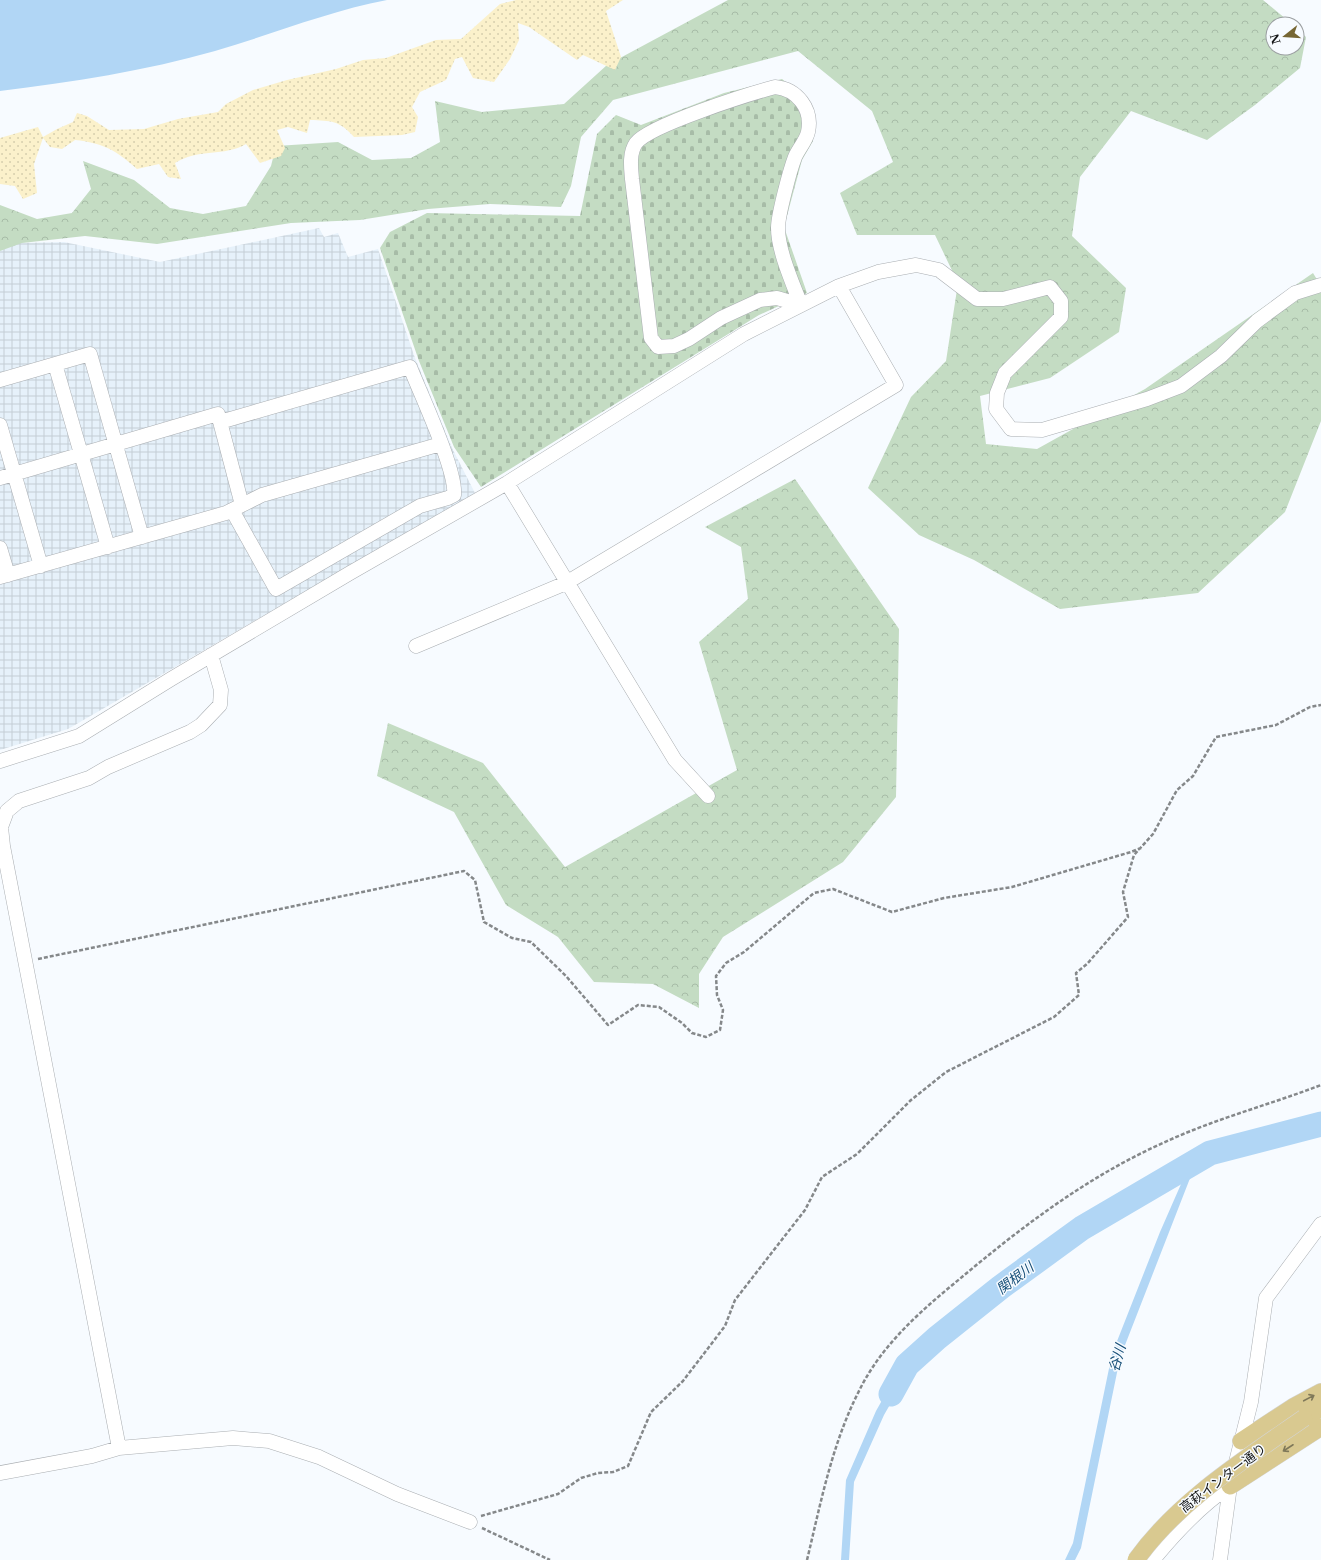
<svg xmlns="http://www.w3.org/2000/svg" width="1321" height="1560" viewBox="0 0 1321 1560" font-family="'Libre Baskerville','Noto Sans JP',serif">
  <style>
    .industrial { fill: url(#industrial-grid) }
    .forest { fill: url(#forest-crowns) }
    .sand { fill: url(#sand-dots) }
    .cemetery { fill: url(#cemetery-stones) }
    .water { fill: #b1d6f5 }
    .lines { fill: none; stroke-linecap: round; stroke-linejoin: round }
    .river { stroke: #b1d6f5; stroke-width: 25 }
    .minor-casing { stroke: #aaaeb2; stroke-width: 15 }
    .major-casing { stroke: #d4d5d5; stroke-width: 18 }
    .path { stroke: #85888a; stroke-width: 2.5; stroke-dasharray: 4 2; stroke-linecap: butt }
    .minor { stroke: #fff; stroke-width: 14 }
    .major { stroke: #d9c990; stroke-width: 17 }
    .major-bridge-casing { stroke: #d4d5d5; stroke-width: 18; stroke-linecap: butt }
    .major-bridge { stroke: #d9c990; stroke-width: 17 }
    .oneway { stroke: #7f7859 }
    .labels { text-anchor: middle; dominant-baseline: central; stroke-width: 3; stroke-linejoin: round; paint-order: stroke }
    .street-label { font-size: 13px; fill: #121415; stroke: #f7fbff }
    .water-label { font-size: 14px; font-style: italic; fill: #185079; stroke: #f7fbff }
  </style>
  <defs>
    <pattern id="industrial-grid" width="8" height="8" patternUnits="userSpaceOnUse"><rect width="8" height="8" fill="#e6f1fa"/><path d="M0 4h8M4 0v8" fill="none" stroke="#c4ced5"/></pattern>
    <pattern id="forest-crowns" width="20" height="18" patternUnits="userSpaceOnUse"><rect width="20" height="18" fill="#c4dcc3"/><path d="M2 6a3 3 0 1 1 6 0M12 15a3 3 0 1 1 6 0" fill="none" stroke="#a7bca7"/></pattern>
    <pattern id="sand-dots" width="8" height="8" patternUnits="userSpaceOnUse"><rect width="8" height="8" fill="#fbf1cb"/><path d="M2 2h.1M6 6h.1" fill="none" stroke="#d6cead" stroke-width="1.8" stroke-linecap="round"/></pattern>
    <pattern id="cemetery-stones" width="16" height="16" patternUnits="userSpaceOnUse"><rect width="16" height="16" fill="#c4dcc3"/><path d="M2 7V4a2 2 0 0 1 4 0v3zM10 15v-3a2 2 0 0 1 4 0v3z" fill="#a7bca7"/></pattern>
  </defs>
  <rect width="100%" height="100%" fill="#f7fbff"/>
  <path class="industrial" d="M319,228l5,9 14,-4 10,24 30,-8 37,109 37,90 23,45 -407,236 -68,21v-501l17,-6 47,-1 96,20z"/>
  <path class="forest" d="M728,0h535l29,24h-19v24h24v-19l9,8 -6,31 -45,37 -48,35 -76,-29 -51,66 -8,59 54,52 -7,44 -69,46 -70,18 6,48 51,5 108,-60 168,-116 8,13v135l-36,91 -87,81 -138,16 -86,-49 -55,-25 -51,-47 43,-91 35,-36 12,-78 -23,-48h-78l-17,-42 53,-31 -21,-51 -74,-60 -185,49 -32,37 -10,49 -10,21 -71,-3 -62,5 -68,11 -69,3 -134,21 -72,-8 -63,7 -22,8v-46l37,14 35,-6 19,-24 -8,-28 51,19 36,28 33,6 43,-8 25,-40 5,-20 62,-4 34,18 39,-2 29,-16 -5,-41 47,11 82,-8 43,-39z
    M795,479l104,150 -3,168 -53,65 -120,75 -24,37v34l-46,-24 -59,-2 -36,-45 -52,-32 -52,-93 -77,-36 11,-53 95,40 82,104 172,-97 -38,-128 49,-43 -7,-52 -36,-20z"/>
  <path class="sand" d="M516,0h107l-17,11 15,46 -6,13 -32,-15 -6,5 -48,-33 -11,-4 1,17 -9,19 -16,23 -21,-4 -11,-21 -7,2 -9,21 -26,12 -8,15 6,10 -3,15 -13,3 -48,2c-15,-17 -23,-16 -44,-17l-3,13 -19,-6 -11,3 8,18 -4,8 -21,7 -14,-19c-22,13 -47,4 -71,19l6,16 -13,-2 -9,-13 -22,5c-21,-19 -34,-26 -62,-29l-13,9 -12,-2 -7,-9 -9,26 3,29 -14,6 -8,-13 -15,-2v-46l38,-11 5,10 14,-8 16,-7 4,-9 10,3 22,14 35,-1 34,-10 40,-7 8,-8 27,-14 34,-10 49,-11 27,-9 23,-2 50,-18 25,-1 39,-35z"/>
  <path class="cemetery" d="M782,79l22,17 10,18 -1,27 -11,19 -18,67 23,66 -48,22 -278,172 -27,-40 -35,-86 -39,-113 10,-16 37,-19 153,3 17,-82 19,-19 25,10 83,-32z"/>
  <path class="water" d="M0,0h387c-58,11 -114,34 -172,51 -70,20 -143,31 -215,40z
    M1192,1159l2,9 -74,190 -39,190 -6,12h-10l8,-17 39,-189 48,-122z
    M903,1363l8,5 -27,47 -30,67 -5,78h-8l5,-80 30,-69z"/>
  <g class="lines">
    <path class="river" d="M891,1394l16,-29 30,-27 64,-51 81,-59 128,-75 111,-29"/>
    <defs>
      <path id="minor" d="M775,87c22,2 38,22 33,45 -2,9 -9,16 -13,25 -5,13 -17,58 -17,71 0,23 15,56 23,77l-24,-7 -17,2 -39,18 -32,21 -15,7 -16,1 -7,-9 -19,-159c-1,-11 -3,-26 4,-36 14,-18 113,-49 139,-56z
        M55,364l53,183
        M0,380l90,-26 52,183
        M220,422l190,-55c10,26 47,104 44,128l-6,3 -28,8 -144,83 -44,-79
        M0,425l41,141
        M0,478l218,-64 24,91
        M507,483l168,277 33,36
        M0,548l8,27
        M0,577l226,-64 36,-18 179,-51
        M416,646l150,-63 330,-198 -57,-99
        M0,761l79,-25 92,-57 179,-106 157,-90 237,-149 95,-48 39,-14 38,-7 23,5 38,29h26l47,-12 11,14v16l-56,56 -8,20 -1,16 15,20 31,1 105,-31 34,-13 40,-30 36,-35 38,-28 26,-8
        M119,1448l-116,-602 -2,-19 6,-16 12,-10 70,-23 19,-11 82,-35 11,-7 19,-20 1,-15 -10,-35
        M0,1473l92,-17 27,-8 114,-10 36,3 50,16 78,37 73,28
        M1153,1560c23,-28 47,-54 77,-74
        M1220,1560l10,-74 21,-84 15,-104 55,-74"/>
      <path id="major" d="M1304,1418l17,-10
        M1241,1441l52,-34 28,-15
        M1230,1486l91,-59"/>
    </defs>
    <use href="#minor" class="minor-casing"/>
    <use href="#major" class="major-casing"/>
    <path class="path" d="M38,959l426,-88 11,9 9,42 28,16 19,4 35,34 42,49 30,-20 21,2 23,16 10,10 14,4 14,-7 3,-20 -6,-15 -1,-19 10,-13 18,-11 70,-59 19,-4 59,23 52,-14 68,-11 119,-35 10,-4
      M481,1516l77,-22 23,-16 17,-5 15,-1 15,-6 23,-54 32,-31 42,-55 10,-26 70,-90 17,-33 35,-23 54,-54 35,-28 108,-55 25,-22 -3,-22 11,-9 41,-47 -5,-25 11,-37 19,-21 24,-44 16,-14 23,-39 60,-12 34,-18 11,-2
      M482,1528l68,32
      M807,1560c14,-58 25,-117 53,-171 23,-46 63,-80 102,-112 62,-52 127,-101 201,-134 51,-24 106,-38 158,-58"/>
    <use href="#minor" class="minor"/>
    <use href="#major" class="major"/>
    <defs>
      <path id="major-bridge" d="M1136,1560c42,-59 109,-101 168,-142"/>
    </defs>
    <use href="#major-bridge" class="major-bridge-casing"/>
    <use href="#major-bridge" class="major-bridge"/>
  </g>
  <defs><path id="oneway-shaft" d="M-6 0H5M1.5-3L5.5 0L1.5 3" fill="none" stroke-width="1.6" stroke-linecap="round" stroke-linejoin="round"/></defs>
  <g class="oneway">
    <use href="#oneway-shaft" transform="translate(1309 1398) rotate(-28)"/>
    <use href="#oneway-shaft" transform="translate(1288 1448) rotate(147)"/>
  </g>
  <g class="labels">
    <g class="street-label">
      <text transform="translate(1223 1478) rotate(-37)">高萩インター通り</text>
    </g>
    <g class="water-label">
      <text transform="translate(1015 1278) rotate(-37)">関根川</text>
      <text transform="translate(1117 1358) rotate(-74)">谷川</text>
    </g>
  </g>
  <g transform="translate(1285 36) rotate(253)"><circle r="19" fill="#f7fbff" stroke="#9b9fa1"/>
  <path d="M0-3L7 15L0 10L-7 15Z" fill="#766633"/>
  <text y="-6" font-size="11" font-weight="bold" text-anchor="middle" fill="#121415">N</text>
  </g>
</svg>
